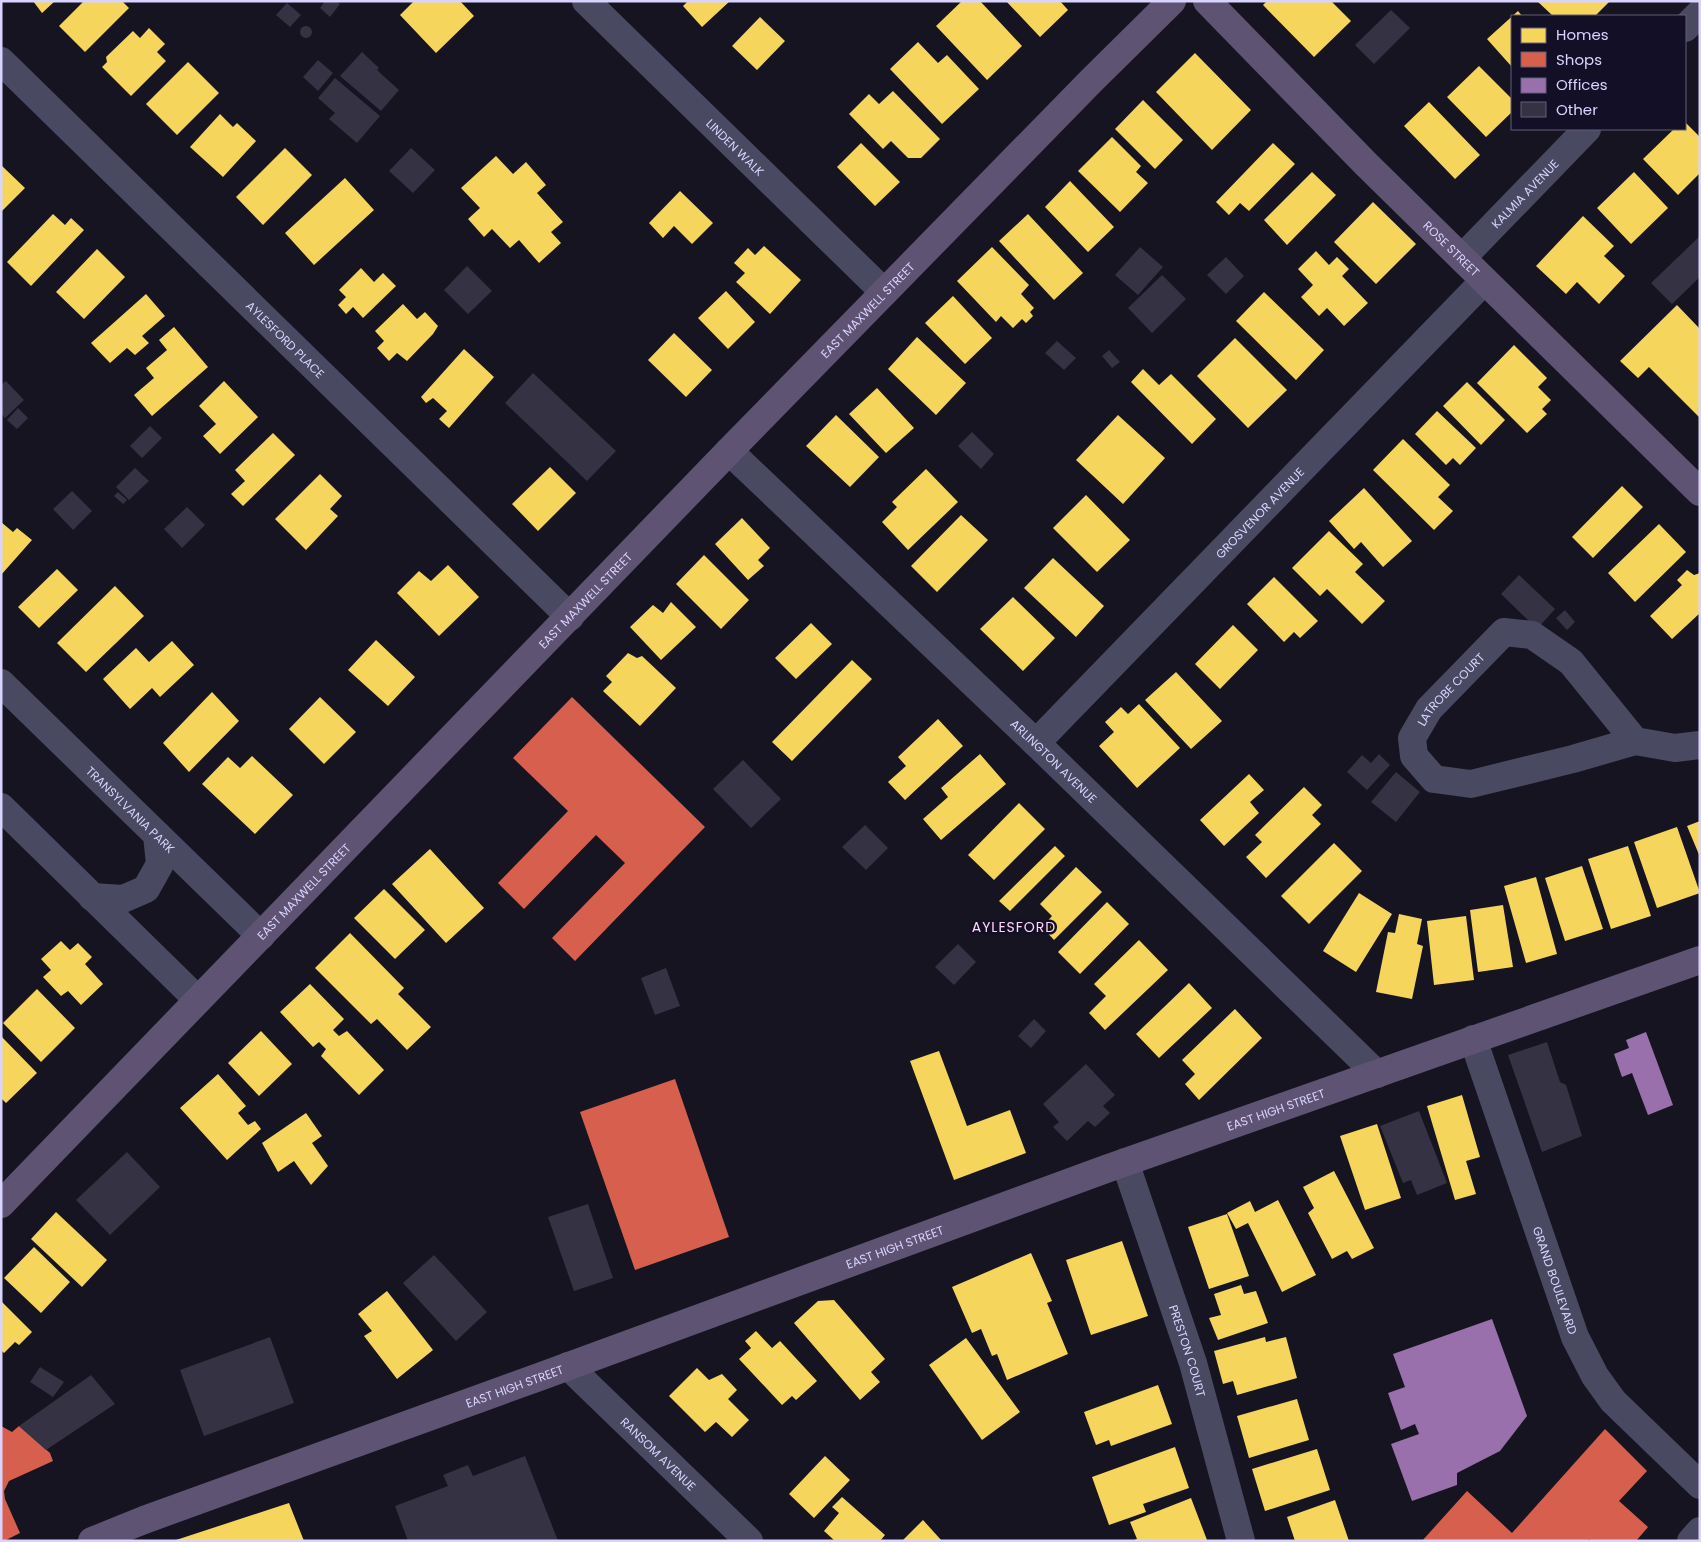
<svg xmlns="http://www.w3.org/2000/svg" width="1701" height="1542" viewBox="0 0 1701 1542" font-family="Poppins,sans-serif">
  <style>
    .homes { fill: #f6d55c }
    .shops { fill: #d6604d }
    .offices { fill: #9970ab }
    .building { fill: #343243 }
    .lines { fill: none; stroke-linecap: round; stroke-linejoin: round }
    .minor { stroke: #4a4962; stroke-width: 28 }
    .major { stroke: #5e5373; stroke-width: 28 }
    .labels { text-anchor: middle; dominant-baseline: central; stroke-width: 5; stroke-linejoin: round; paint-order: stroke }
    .street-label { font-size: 12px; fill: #d9d4ff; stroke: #130f26 }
    .neighbourhood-label { font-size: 14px; letter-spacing: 1px; fill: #ffd6f0; stroke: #130f26 }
  </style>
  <rect width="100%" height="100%" fill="#161421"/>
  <path class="homes" d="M33,1h22l-13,12z
    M84,1h38l7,7 -44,44 -26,-26z
    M414,1h46l14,15 -38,37 -36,-38z
    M688,1h42l-28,26 -19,-21z
    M962,1h18l42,45 -35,34 -51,-54z
    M1006,1h54l8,9 -28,27z
    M1267,1h64l20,20 -37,36 -51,-52z
    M1537,1h73l-15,15h-42z
    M1518,11l4,5h-10v51l-25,-28z
    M760,17l25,24 -28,29 -25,-24z
    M149,28l16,16 -8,8 9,9 -35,35 -29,-29 5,-5 -1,-5 27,-26 7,7z
    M918,42l20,21 9,-8 32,34 -37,35 -52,-55z
    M1195,53l56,57 -39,40 -56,-58z
    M188,62l31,31 -42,42 -31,-31z
    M1479,66l33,33v13l-26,25 -39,-40z
    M893,91l47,48 -19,19h-13l-17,-17 -8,8 -34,-35 20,-20 10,10z
    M1143,100l40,40 -28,29 -40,-40z
    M1429,102l51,53 -25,24 -51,-53z
    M220,114l13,13 4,-4 19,18 -33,36 -33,-30z
    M1685,122l15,15v36l-22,22 -35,-36 31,-30h11z
    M1112,137l29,29 -5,6 12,11 -28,29 -42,-41z
    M861,143l39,39 -25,24 -38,-39z
    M1273,143l22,21 -46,47 -9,-8 -11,12 -13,-13z
    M285,148l27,27 -49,50 -27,-28z
    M496,156l17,18 13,-12 20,23 -9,8 26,29 -12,10 10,11 -22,20 -20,-23 -9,8 -18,-19 -8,8 -16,-18 12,-11 -19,-20z
    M1,165l24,23 -24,24z
    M1312,172l24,23 -49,50 -23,-25z
    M1634,172l34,36 -37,36 -34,-36z
    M345,178l29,32 -60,55 -29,-32z
    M1070,181l44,46 -26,25 -43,-45z
    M680,191l33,32 -21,21 -18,-18 -11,12 -14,-15z
    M1373,202l43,42 -40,40 -42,-42z
    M53,214l12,11 6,-7 13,12 -53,56 -24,-24z
    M1028,214l55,59 -29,27 -55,-59z
    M1583,216l31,30 -10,10 21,20 -26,28 -22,-22 -11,12 -30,-28z
    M764,246l37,34 -31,34 -34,-32 9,-9 -11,-10 14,-15 7,7z
    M992,247l37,38 -8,9 13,14 -4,4 3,4 -7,7 -4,-4 -9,9 -12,-12 -5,6 -39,-41z
    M97,249l28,28 -41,42 -28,-27z
    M1316,251l13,14 8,-8 12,12 -7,7 26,27 -24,23 -17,-18 -8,8 -18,-19 12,-12 -15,-16z
    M361,268l13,14 9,-9 13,13 -33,32 -10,-11 -7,7 -8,-9 8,-8 -7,-7z
    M726,291l29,31 -27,27 -30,-31z
    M1264,292l60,58 -28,30 -60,-59z
    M146,294l19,22 -23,20 7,7 -14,12 -8,-7 -17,15 -19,-20z
    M953,296l39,42 -27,26 -40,-41z
    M403,304l14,15 8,-7 13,14 -5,8 -26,27 -10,-8 -8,8 -12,-13 7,-7 -9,-10z
    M1677,305l23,24v89l-51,-51 -11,11 -18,-17z
    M174,327l34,40 -56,49 -18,-21 20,-17 -8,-10 21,-18 -8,-10z
    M674,333l38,37 -26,27 -38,-37z
    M917,337l49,46 -30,32 -48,-46z
    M1235,338l52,52 -39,38 -51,-52z
    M1514,345l33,33 -9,9 13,13 -9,9 5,5 -20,19 -50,-50z
    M464,349l30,28 -45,51 -10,-9 8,-8 -14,-13 -7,5 -5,-6z
    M1143,369l16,16 12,-11 45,45 -24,25 -61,-62z
    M224,381l34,36 -38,37 -17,-18 13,-12 -17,-18z
    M1467,382l38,38 -24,25 -38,-39z
    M877,388l37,40 -28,25 -37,-39z
    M1437,411l39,37 -16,17 -7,-7 -7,7 -31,-31z
    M836,415l43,42 -29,30 -44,-41z
    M1118,415l47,43 -42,46 -47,-44z
    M273,433l22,22 -52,51 -12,-12 14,-13 -10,-11z
    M1403,439l47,46 -12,12 15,14 -19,19 -61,-60z
    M550,467l26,26 -38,38 -26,-27z
    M926,469l32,33 -50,48 -26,-28 15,-15 -5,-5z
    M320,474l22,22 -12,13 8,7 -32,34 -31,-31z
    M1622,486l21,21 -50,51 -21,-21z
    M1364,488l48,53 -29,26 -22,-25 -7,7 -25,-28z
    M1086,495l44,45 -33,32 -44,-44z
    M961,515l27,25 -51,52 -26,-26z
    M742,518l28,30 -12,12 6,6 -16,14 -33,-36z
    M1,522l12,10 4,-4 15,12 -31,35z
    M1659,524l27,28 -51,50 -27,-29z
    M1329,531l34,33 -8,8 30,29 -23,23 -35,-35 -7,7 -28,-28z
    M704,555l45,45 -28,29 -45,-45z
    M1053,558l51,48 -28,31 -52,-49z
    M448,565l31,32 -40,39 -42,-43 22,-22 12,10z
    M57,569l21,21 -39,38 -21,-21z
    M1687,570l7,5 6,-2v40l-28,26 -22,-23 32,-31 -5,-5z
    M1274,577l44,44 -18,17 -6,-6 -10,10 -37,-38z
    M115,586l29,30 -58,56 -29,-29z
    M1013,597l42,41 -32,33 -43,-42z
    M671,602l25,25 -35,33 -31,-33 23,-22 10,8z
    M811,623l21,21 -36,35 -21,-21z
    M1233,625l25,25 -38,39 -25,-25z
    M376,640l39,37 -27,29 -40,-36z
    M172,641l22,24 -34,32 -8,-9 -22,21 -27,-30 33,-31 13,14z
    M628,653l9,5 5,-2 34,32 -36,38 -37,-35 9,-9 -6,-6z
    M852,660l20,19 -80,82 -20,-19z
    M1176,672l46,49 -31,28 -46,-49z
    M212,692l27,29 -50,51 -26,-29z
    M320,697l36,35 -32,32 -35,-35z
    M1139,704l41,44 -43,40 -38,-42 15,-14 -9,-10 16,-15 7,7z
    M938,719l25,27 -58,54 -17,-18 18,-16 -8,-9z
    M980,754l26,30 -65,56 -18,-21 25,-22 -7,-9z
    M252,756l41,39 -38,39 -53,-50 26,-27 12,11z
    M1249,774l15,16 -14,12 9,11 -35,33 -24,-26z
    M1304,787l18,18 -10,10 9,9 -55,54 -20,-21 16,-15 -7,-7z
    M1019,803l26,26 -51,51 -26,-25z
    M1700,821v36l-13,-31z
    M1677,827l23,66 -43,15 -23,-66z
    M1334,843l28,28 -53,53 -28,-28z
    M1055,846l10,10 -55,55 -11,-10z
    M1628,846l23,70 -40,13 -23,-70z
    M430,849l54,59 -38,35 -54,-59z
    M1582,866l21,63 -38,12 -20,-63z
    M1076,867l26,25 -48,48 -12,-13 10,-11 -12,-12z
    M1536,877l21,77 -31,9 -22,-77z
    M384,889l41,41 -30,29 -41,-41z
    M1359,893l33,21 -36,58 -33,-21z
    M1107,902l22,22 -49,50 -22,-22z
    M1503,905l10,62 -35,5 -8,-62z
    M1399,914l23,5 -5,25 6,2 -11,53 -36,-7 12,-60 7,1z
    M1466,916l8,64 -40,5 -7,-64z
    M350,933l54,55 -6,6 33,33 -24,23 -30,-31 -6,5 -56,-56z
    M1139,940l29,30 -63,60 -16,-17 17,-17 -12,-12z
    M61,941l9,9 8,-7 14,14 -7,7 18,20 -22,21 -13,-14 -7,5 -18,-19 8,-7 -10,-11z
    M1189,983l23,25 -53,50 -23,-24z
    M310,984l34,35 -11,11 6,6 8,-5 37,39 -25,25 -38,-39 5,-7 -7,-7 -6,5 -33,-35z
    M37,989l38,39 -34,34 -38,-39z
    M1235,1009l27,29 -63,62 -14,-16 10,-10 -13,-14z
    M261,1031l31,33 -33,32 -31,-33z
    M1,1036l36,37 -31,30 -5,-5z
    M939,1051l28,75 43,-16 16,43 -72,27 -44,-119z
    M218,1074l28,32 -8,7 10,12 7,-4 6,8 -34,31 -47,-52z
    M1462,1095l18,62 -14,4 10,33 -21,6 -28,-94z
    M306,1113l16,23 -10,7 16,23 -17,19 -17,-24 -16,11 -16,-29z
    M1377,1124l24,74 -36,12 -25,-74z
    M1334,1171l40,77 -22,11 -5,-8 -15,8 -24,-46 6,-5 -11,-21z
    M1278,1200l38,75 -34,17 -34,-69 -12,6 -9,-16 23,-12 5,11z
    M56,1212l51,48 -25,27 -51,-48z
    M1227,1214l22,62 -40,13 -21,-62z
    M1122,1241l26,75 -57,19 -25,-75z
    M34,1247l36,35 -29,31 -37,-35z
    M1031,1253l21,48 -5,2 21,51 -61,26 -10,-26 -5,2 -11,-27 -9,4 -20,-46z
    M1241,1285l3,9 12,-3 12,32 -50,17 -9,-22 12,-3 -7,-21z
    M387,1291l46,59 -36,29 -33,-43 8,-5 -14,-17z
    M834,1300l51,59 -14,13 9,10 -20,18 -66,-77 24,-22z
    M1,1301l31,31 -13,13 -4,-3 -11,11 -3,-3z
    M756,1331l16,17 8,-7 37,40 -21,19 -4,-4 -10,9 -43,-46 12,-11 -6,-7z
    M1265,1337l1,5 20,-5 11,41 -60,17 -4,-14 -10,3 -9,-33z
    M966,1338l54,74 -38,28 -53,-75z
    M697,1368l12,12 13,-6 15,16 -9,9 21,21 -17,17 -16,-15 -11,10 -36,-36z
    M1158,1385l14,39 -61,22 -2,-6 -13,5 -12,-33z
    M1297,1399l12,41 -60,18 -12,-42z
    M1175,1447l14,41 -46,16 3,8 -37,13 -17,-48z
    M1317,1449l13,41 -65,21 -13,-42z
    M825,1456l25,24 -36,38 -25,-24z
    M842,1497l43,38 -5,6h-45l-11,-10 15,-18 -7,-6z
    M1191,1498l16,42 -75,1 5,-2 -7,-17z
    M1335,1500l14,41h-54l-8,-24z
    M289,1503l15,38h-128v-1z
    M923,1520l19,21h-40z"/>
  <path class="shops" d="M572,697l133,130 -130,134 -23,-23 73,-75 -29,-28 -72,74 -26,-26 70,-72 -55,-53z
    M675,1079l54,158 -94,33 -55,-158z
    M1,1426l11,6 7,-6 31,27 3,8 -44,20 -5,10 1,8 15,34 -16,8h-3z
    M1605,1429l42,42 -28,30 29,26 -12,14h-46l-1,-2 -2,2h-165l45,-50 45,42z"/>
  <path class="offices" d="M1646,1032l27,73 -25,10 -16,-42 -10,4 -8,-23 15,-6 -3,-8z
    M1492,1319l35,97 -27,35 -43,22v12l-45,16 -21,-57 28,-10 -4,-10 -14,6 -13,-37 17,-6 -12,-33z"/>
  <path class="building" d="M325,1h11l4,3 -10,13 -10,-9z
    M287,3l14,12 -11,12 -14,-12z
    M1391,10l19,18 -36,36 -19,-19z
    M300 32a6 6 0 1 1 12 0a6 6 0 1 1-12 0Z
    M362,52l17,16 -2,2 22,20 -18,21 -41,-35z
    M318,60l15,13 -15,18 -15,-14z
    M335,78l45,38 -23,27 -28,-24 6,-6 -17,-15z
    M411,148l24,22 -22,23 -24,-22z
    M1700,236v41l-28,27 -21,-21z
    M1140,247l23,20 -25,28 -23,-20z
    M1226,257l18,19 -18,18 -19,-19z
    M467,266l25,25 -24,23 -24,-24z
    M1162,275l24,24 -34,34 -24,-25z
    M1057,341l19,17 -12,12 -19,-17z
    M1109,350l11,12 -8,6 -10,-12z
    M533,373l83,78 -29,30 -82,-78z
    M6,381l18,19 -19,18 -4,-4v-29z
    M18,408l10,10 -11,11 -10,-9z
    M150,426l12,12 -20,20 -12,-12z
    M972,432l22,22 -13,15 -23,-23z
    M135,468l14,13 -20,19 -13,-13z
    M72,491l20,20 -19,19 -20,-21z
    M118,492l9,8 -4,4 -9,-8z
    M187,507l18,18 -23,23 -18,-19z
    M1519,575l36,34 -18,20 -36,-35z
    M1565,610l10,12 -8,8 -11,-12z
    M1379,754l11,11 -23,25 -20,-18 15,-17 9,8z
    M743,760l38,39 -30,29 -38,-39z
    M1396,772l24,20 -24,30 -25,-20z
    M865,825l23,23 -22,22 -24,-23z
    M958,944l18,18 -22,23 -19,-18z
    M666,968l14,38 -25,9 -14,-37z
    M1034,1019l12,12 -15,17 -13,-12z
    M1547,1042l13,40 6,3 16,51 -40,16 -34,-97z
    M1086,1064l29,31 -12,11 7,7 -15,14 -7,-6 -21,20 -14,-14 6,-5 -16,-18z
    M1419,1111l28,72 -30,12 -6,-15 -8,3 -23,-57z
    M127,1152l33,35 -50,48 -34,-35z
    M588,1204l25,74 -39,13 -26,-74z
    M434,1255l53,57 -31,29 -53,-58z
    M270,1337l24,66 -90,33 -24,-66z
    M40,1367l24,15 -11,15 -23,-15z
    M91,1375l24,29 -69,46 -27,-24z
    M525,1456l33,85h-150l-13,-35 53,-20 -5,-11 25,-10 5,11z"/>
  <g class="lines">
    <g class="minor">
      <path id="s1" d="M586,1l298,291"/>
      <path d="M1685,28l15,-15"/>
      <path id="s2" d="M1,61l569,556"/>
      <path id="s3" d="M1462,258l125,-129"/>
      <path id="s4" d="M729,451l307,292 341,331"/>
      <path id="s5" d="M1,683l260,253"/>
      <path id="s6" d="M1635,741l-62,18 -102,25 -37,-5 -20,-23 -2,-18 17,-29 75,-77 28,3 39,27 64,79 40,7 25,-3"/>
      <path id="s7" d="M1036,743l448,-462"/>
      <path d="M1,807l197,193"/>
      <path d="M92,897l31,2 23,-10 14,-25 -3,-29"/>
      <path id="s8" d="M1473,1039l102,298 20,39 18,25 87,84"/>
      <path id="s9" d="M1125,1162l68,201 48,178"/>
      <path id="s10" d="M568,1366l181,175"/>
      <path d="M1691,1541l9,-10"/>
    </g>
    <g class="major">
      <path id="s11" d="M1207,1l159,163 334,328"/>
      <path id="s12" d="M1,1204l728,-753 362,-370 81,-80"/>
      <path id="s13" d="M92,1541l52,-21 395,-143 567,-208 594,-209"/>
    </g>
  </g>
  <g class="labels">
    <g class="street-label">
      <text stroke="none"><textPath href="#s1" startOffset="209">LINDEN WALK</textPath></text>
      <text stroke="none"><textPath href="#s3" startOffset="90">KALMIA AVENUE</textPath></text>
      <text stroke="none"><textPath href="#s11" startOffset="348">ROSE STREET</textPath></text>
      <text stroke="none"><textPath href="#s12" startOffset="1245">EAST MAXWELL STREET</textPath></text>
      <text stroke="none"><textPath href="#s2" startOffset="398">AYLESFORD PLACE</textPath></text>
      <text stroke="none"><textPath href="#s7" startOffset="321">GROSVENOR AVENUE</textPath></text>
      <text stroke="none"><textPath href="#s12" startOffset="840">EAST MAXWELL STREET</textPath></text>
      <text stroke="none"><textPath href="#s6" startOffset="318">LATROBE COURT</textPath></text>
      <text stroke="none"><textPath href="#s4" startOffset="449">ARLINGTON AVENUE</textPath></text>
      <text stroke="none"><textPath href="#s5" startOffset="181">TRANSYLVANIA PARK</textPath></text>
      <text stroke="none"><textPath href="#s12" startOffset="435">EAST MAXWELL STREET</textPath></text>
      <text stroke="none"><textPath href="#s13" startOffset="1260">EAST HIGH STREET</textPath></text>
      <text stroke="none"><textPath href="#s13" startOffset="855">EAST HIGH STREET</textPath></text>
      <text stroke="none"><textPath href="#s8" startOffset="255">GRAND BOULEVARD</textPath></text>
      <text stroke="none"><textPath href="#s9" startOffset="199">PRESTON COURT</textPath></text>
      <text stroke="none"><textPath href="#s13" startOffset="450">EAST HIGH STREET</textPath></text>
      <text stroke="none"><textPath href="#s10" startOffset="126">RANSOM AVENUE</textPath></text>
    </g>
    <g class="neighbourhood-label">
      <text x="1014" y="927">AYLESFORD</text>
    </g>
  </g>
  <rect width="1701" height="1542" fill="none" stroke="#d9d4ff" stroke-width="5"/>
  <rect x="1511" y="15" width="175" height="115" fill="#130f26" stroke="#625e7d"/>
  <rect x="1521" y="28" width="25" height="15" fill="#f6d55c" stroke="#625e7d"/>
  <text x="1556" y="40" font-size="15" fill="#d9d4ff">Homes</text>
  <rect x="1521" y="52" width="25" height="15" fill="#d6604d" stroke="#625e7d"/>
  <text x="1556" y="65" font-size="15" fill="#d9d4ff">Shops</text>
  <rect x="1521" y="78" width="25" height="15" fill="#9970ab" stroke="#625e7d"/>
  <text x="1556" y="90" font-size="15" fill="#d9d4ff">Offices</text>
  <rect x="1521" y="102" width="25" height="15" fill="#343243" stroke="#625e7d"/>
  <text x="1556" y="115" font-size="15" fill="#d9d4ff">Other</text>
</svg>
